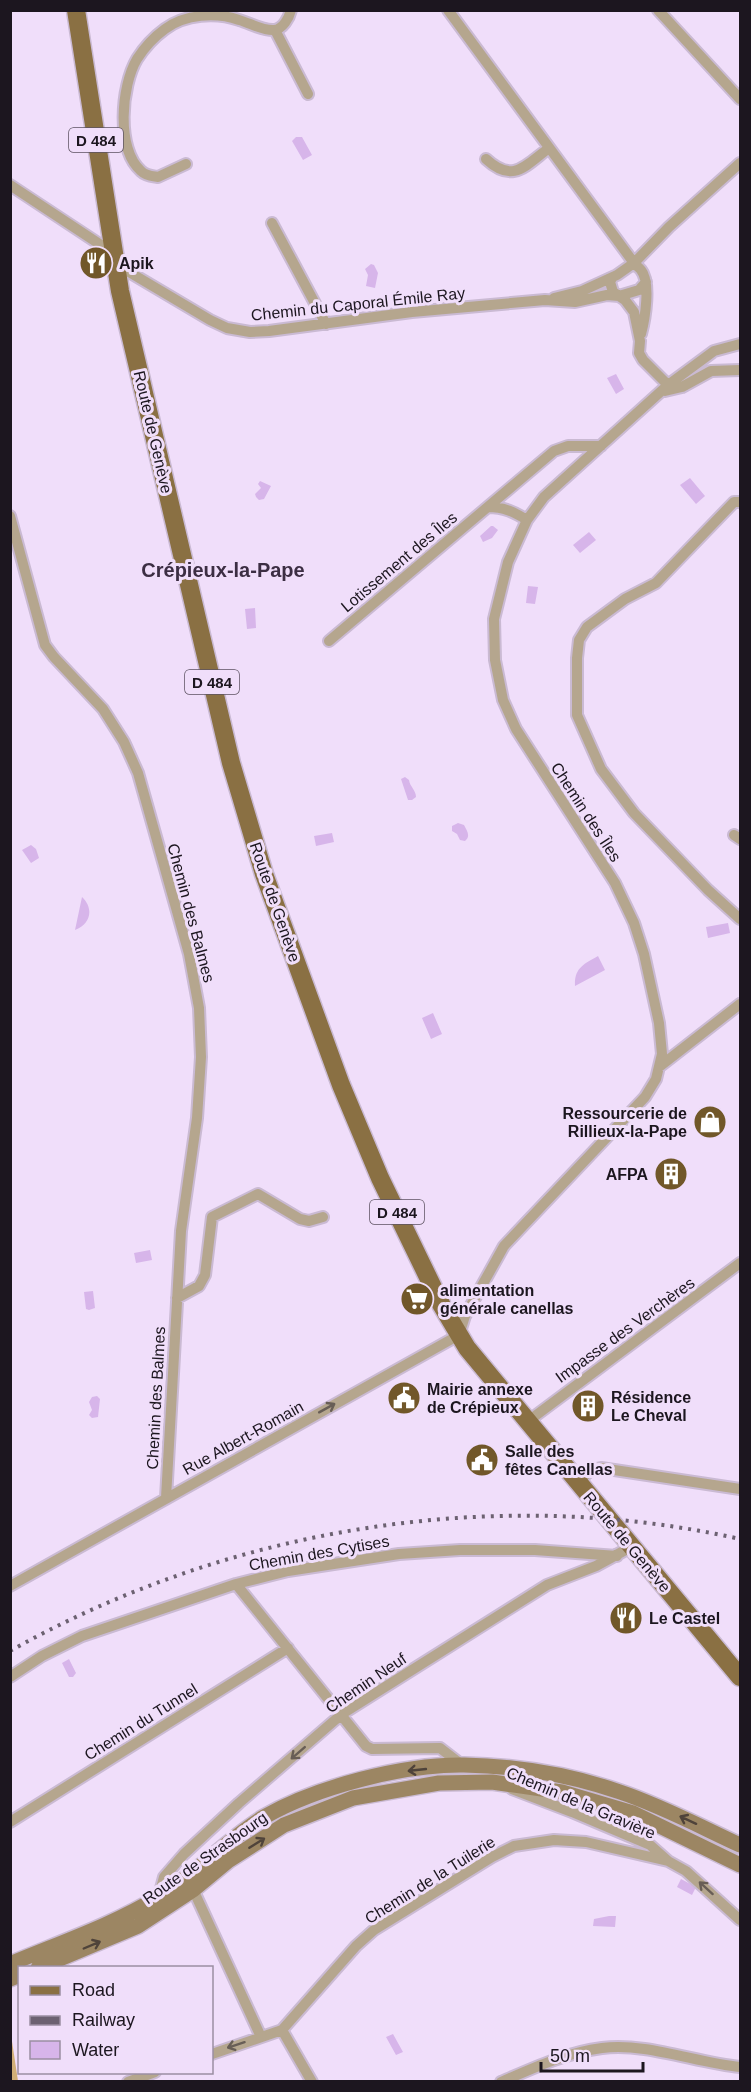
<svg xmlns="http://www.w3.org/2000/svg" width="751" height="2092" viewBox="0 0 751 2092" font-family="Arial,sans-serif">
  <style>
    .forest { fill: #d1af77 }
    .water { fill: #d7b5ea }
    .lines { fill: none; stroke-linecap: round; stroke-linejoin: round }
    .street-casing { stroke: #cabad3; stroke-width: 14 }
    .secondary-casing { stroke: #cabad3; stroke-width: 18 }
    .primary-casing { stroke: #cabad3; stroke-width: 21 }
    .street { stroke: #b5a68e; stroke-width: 10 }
    .secondary { stroke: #9c8663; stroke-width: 15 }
    .primary { stroke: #8a7043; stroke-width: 18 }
    .rail { stroke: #6c6171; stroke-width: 4; stroke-dasharray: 3 6; stroke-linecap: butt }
    .oneway { stroke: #685e56 }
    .oneway2 { stroke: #4f433a }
    .labels { text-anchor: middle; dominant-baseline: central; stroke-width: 6; stroke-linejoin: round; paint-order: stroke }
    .shield { fill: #f0defa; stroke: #5c5261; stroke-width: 1.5 }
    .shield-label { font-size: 15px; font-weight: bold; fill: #1c161f }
    .poi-label { font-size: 16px; font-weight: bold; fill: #1c161f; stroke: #f0defa; text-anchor: start }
    .street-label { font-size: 16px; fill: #1c161f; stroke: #f0defa }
    .quarter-label { font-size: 20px; font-weight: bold; fill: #3c2e43; stroke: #f0defa }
  </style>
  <rect width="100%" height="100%" fill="#f0defa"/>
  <path class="forest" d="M10,2028l8,53h-7z"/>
  <path class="water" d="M296,137h6l10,18 -9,5 -11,-19z
    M371,264l3,1 4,8 -3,15 -9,-2 2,-11 -3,-6z
    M616,374l8,15 -8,5 -9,-16z
    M690,478l15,18 -9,8 -16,-19z
    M260,481l11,5 -7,13 -5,1 -3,-3 -1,-3 6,-6 -3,-4z
    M491,526h2l5,4 -6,8 -9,4 -3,-6z
    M589,532l7,8 -16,13 -7,-8z
    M528,586l10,1 -3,17 -9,-1z
    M255,608l1,20 -9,1 -2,-20z
    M405,777l4,3c1,7 7,10 7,17l-4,3h-4l-7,-21z
    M458,823l6,2c3,6 7,11 1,16l-5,-1 -3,-6 -5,-3v-5z
    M332,833l2,9 -18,4 -2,-10z
    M31,845l5,4 3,9 -8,5 -9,-13z
    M82,897c12,11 9,27 -7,33z
    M728,923l2,10 -22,5 -2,-11z
    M598,956l7,14 -30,16c-1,-18 9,-22 23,-30z
    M433,1013l9,21 -11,5 -9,-21z
    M150,1250l2,10 -16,3 -2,-10z
    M93,1291l2,17 -6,2 -3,-1 -2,-17z
    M97,1396l3,3 -2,18 -6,1 -3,-3 3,-5 -3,-8 3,-5z
    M69,1659l7,14 -3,4h-4l-7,-14z
    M681,1879l15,8 -4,8 -15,-8z
    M609,1916h7l-1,11 -22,-1 1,-7z
    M393,2034l10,18 -7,3 -10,-18z"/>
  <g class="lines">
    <defs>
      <path id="street" d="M448,10l186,253c0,1 7,6 7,7 10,12 4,49 0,64
        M658,10l82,89
        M275,30l33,64
        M95,137l28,-3
        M486,159c27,25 39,7 63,-11
        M186,164l-28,13c-6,-1 -12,-1 -17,-6 -25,-22 -20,-85 -4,-112 7,-11 17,-22 28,-30 20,-15 51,-17 74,-9 11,3 24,11 35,10 9,-1 15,-12 17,-20
        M10,185l103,68
        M272,223l54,101
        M116,270l13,2 81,48 17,8 23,4 19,-1 143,-19 133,-12 30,2 32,-7 12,1 6,4 9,12 6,29 -1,12 4,7 25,25
        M612,278l-2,4 3,10 6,4 20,-6 7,-8
        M554,298l28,-7 35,-16 17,-12 35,-36 71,-64
        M665,391l17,-4 29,-16 29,-1
        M740,502h-6l-78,81 -31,16 -38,28 -8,13 -2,18v57l24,54 33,44 74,77 32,29
        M488,507c16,0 26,5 39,13
        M10,516l35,129 9,12 49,52 21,33 14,31 51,181 10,54 2,49 -4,61 -16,113 -15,267
        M329,641l225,-190 14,-5h33
        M734,835l6,4
        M659,1067l81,-63
        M177,1298l22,-12 6,-11 7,-58 46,-23 42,25 9,2 14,-4
        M527,1422l213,-159
        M577,1482l14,-12 10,-2 139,21
        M236,1584l130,162 6,3 68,-1 22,17
        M10,1586l449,-251 6,-19 39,-70 141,-149 11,-18 6,-25 -3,-31 -15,-69 -10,-31 -19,-40 -99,-154 -13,-29 -8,-40 -1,-41 14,-57 19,-42 17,-23 124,-112 46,-34 26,-7
        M10,1677l32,-21 40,-20 154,-52 52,-13 111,-17 61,-4h75l82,6
        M512,1789l60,23 78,33 18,16 18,10 54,49
        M10,1822l278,-174
        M191,1885l70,152
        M159,1896l5,-19 20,-23 55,-51 103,-89 205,-129 49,-19 35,-19
        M282,2030l74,-84 18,-16 118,-73 22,-11 40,-6 32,2 82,19
        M212,2054l70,-24 30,52
        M128,2082l27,-10
        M501,2082c32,-14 67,-30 101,-34 43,-6 95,15 138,19"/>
      <path id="secondary" d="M10,1964c50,-21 103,-39 149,-67 38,-23 67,-57 105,-80 52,-30 140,-53 200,-52 53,1 107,10 156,27 42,14 81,35 120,53
        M38,1968l100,-42 55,-36 35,-29 56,-36 69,-27 86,-15 53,-1 70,10 71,21 107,52
        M10,1979l10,-4"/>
      <path id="primary" d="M76,10l44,281 111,472 33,111 77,211 39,93 62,128 25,42 273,329"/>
    </defs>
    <use href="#street" class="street-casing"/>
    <use href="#secondary" class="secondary-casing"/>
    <use href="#primary" class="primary-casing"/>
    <use href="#street" class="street"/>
    <use href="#secondary" class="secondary"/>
    <use href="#primary" class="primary"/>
    <path class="rail" d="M10,1651c219,-123 485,-167 730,-112"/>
  </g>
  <defs><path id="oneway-shaft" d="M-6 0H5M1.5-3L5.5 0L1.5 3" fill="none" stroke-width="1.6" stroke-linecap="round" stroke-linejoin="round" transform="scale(1.5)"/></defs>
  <g class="oneway">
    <use href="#oneway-shaft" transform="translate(327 1408) rotate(-29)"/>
    <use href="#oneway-shaft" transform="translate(298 1753) rotate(139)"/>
    <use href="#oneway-shaft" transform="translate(706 1888) rotate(-138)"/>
    <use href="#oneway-shaft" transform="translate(236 2045) rotate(162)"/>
  </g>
  <g class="oneway2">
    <use href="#oneway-shaft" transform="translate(417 1770) rotate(174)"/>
    <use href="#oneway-shaft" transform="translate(688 1820) rotate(-155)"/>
    <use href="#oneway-shaft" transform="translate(257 1843) rotate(-32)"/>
    <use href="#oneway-shaft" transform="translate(92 1945) rotate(-23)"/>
  </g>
  <defs>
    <symbol id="restaurant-disc" viewBox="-11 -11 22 22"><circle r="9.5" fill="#715729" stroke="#f0defa"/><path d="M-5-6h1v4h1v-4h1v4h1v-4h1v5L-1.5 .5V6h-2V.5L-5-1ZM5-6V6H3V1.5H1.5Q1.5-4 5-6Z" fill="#fff"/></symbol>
    <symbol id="shop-disc" viewBox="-11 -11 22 22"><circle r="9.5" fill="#715729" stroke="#f0defa"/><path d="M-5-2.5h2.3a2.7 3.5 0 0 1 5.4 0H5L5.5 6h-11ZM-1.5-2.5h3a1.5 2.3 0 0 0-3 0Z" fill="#fff"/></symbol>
    <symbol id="building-disc" viewBox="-11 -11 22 22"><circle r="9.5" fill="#715729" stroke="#f0defa"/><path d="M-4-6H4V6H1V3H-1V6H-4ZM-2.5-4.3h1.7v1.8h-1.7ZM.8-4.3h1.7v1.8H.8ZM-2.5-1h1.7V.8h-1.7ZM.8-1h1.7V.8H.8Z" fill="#fff"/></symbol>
    <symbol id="supermarket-disc" viewBox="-11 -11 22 22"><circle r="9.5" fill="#715729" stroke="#f0defa"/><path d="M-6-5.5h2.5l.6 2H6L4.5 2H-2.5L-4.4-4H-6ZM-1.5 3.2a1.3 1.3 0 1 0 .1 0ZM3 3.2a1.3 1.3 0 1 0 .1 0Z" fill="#fff"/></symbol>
    <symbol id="civic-disc" viewBox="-11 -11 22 22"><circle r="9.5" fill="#715729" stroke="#f0defa"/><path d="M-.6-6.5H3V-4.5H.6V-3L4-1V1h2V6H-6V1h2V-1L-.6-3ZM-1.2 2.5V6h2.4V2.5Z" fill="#fff"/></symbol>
  </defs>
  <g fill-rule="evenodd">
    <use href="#restaurant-disc" x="77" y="244" width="38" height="38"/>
    <use href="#shop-disc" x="691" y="1103" width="38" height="38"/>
    <use href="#building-disc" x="652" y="1155" width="38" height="38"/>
    <use href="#supermarket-disc" x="398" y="1280" width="38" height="38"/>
    <use href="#civic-disc" x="385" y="1379" width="38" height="38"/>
    <use href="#building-disc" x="569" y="1387" width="38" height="38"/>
    <use href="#civic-disc" x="463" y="1441" width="38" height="38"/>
    <use href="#restaurant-disc" x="607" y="1599" width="38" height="38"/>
  </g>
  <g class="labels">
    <g class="shield">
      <rect x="69" y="128" width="54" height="24" rx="4.5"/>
      <rect x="185" y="670" width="54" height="24" rx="4.5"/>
      <rect x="370" y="1200" width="54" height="24" rx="4.5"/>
    </g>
    <g class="shield-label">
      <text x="96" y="140">D 484</text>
      <text x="212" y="682">D 484</text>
      <text x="397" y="1212">D 484</text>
    </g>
    <g class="poi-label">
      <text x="119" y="263">Apik</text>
      <text x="687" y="1113" text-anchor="end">Ressourcerie de<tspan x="687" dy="18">Rillieux-la-Pape</tspan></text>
      <text x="648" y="1174" text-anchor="end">AFPA</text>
      <text x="440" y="1290">alimentation<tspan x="440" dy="18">générale canellas</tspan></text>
      <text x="427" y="1389">Mairie annexe<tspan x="427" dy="18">de Crépieux</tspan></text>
      <text x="611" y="1397">Résidence<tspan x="611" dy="18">Le Cheval</tspan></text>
      <text x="505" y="1451">Salle des<tspan x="505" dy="18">fêtes Canellas</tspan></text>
      <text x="649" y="1618">Le Castel</text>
    </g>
    <g class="street-label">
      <text transform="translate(358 304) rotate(-6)">Chemin du Caporal Émile Ray</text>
      <text transform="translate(153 432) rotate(77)">Route de Genève</text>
      <text transform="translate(399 562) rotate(-40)">Lotissement des Îles</text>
      <text transform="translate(586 812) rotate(57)">Chemin des Îles</text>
      <text transform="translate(275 902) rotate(71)">Route de Genève</text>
      <text transform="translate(191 913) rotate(75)">Chemin des Balmes</text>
      <text transform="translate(625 1330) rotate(-36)">Impasse des Verchères</text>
      <text transform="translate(156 1398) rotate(-87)">Chemin des Balmes</text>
      <text transform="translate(243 1438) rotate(-29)">Rue Albert-Romain</text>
      <text transform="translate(627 1542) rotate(50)">Route de Genève</text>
      <text transform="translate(319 1553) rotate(-10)">Chemin des Cytises</text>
      <text transform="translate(366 1683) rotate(-34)">Chemin Neuf</text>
      <text transform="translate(141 1722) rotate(-32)">Chemin du Tunnel</text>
      <text transform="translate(581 1803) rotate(23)">Chemin de la Gravière</text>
      <text transform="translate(205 1858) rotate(-35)">Route de Strasbourg</text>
      <text transform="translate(430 1880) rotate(-32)">Chemin de la Tuilerie</text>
    </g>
    <g class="quarter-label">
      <text x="223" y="570">Crépieux-la-Pape</text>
    </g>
  </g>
  <rect width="751" height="2092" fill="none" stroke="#1c161f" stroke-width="24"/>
  <rect x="18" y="1966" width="195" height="108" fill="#f0defa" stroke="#9b8ea2" stroke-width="1.5"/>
  <rect x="30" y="1986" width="30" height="9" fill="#8a7043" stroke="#9b8ea2" stroke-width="1.5"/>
  <text x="72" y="1996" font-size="18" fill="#1c161f">Road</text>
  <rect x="30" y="2016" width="30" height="9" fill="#6c6171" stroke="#9b8ea2" stroke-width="1.5"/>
  <text x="72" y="2026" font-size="18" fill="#1c161f">Railway</text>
  <rect x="30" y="2041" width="30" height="18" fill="#d7b5ea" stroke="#9b8ea2" stroke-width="1.5"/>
  <text x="72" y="2056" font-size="18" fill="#1c161f">Water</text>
  <path d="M541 2062v9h102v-9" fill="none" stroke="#1c161f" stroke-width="3"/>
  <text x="550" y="2062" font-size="18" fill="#1c161f" stroke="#f0defa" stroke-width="4.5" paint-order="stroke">50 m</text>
</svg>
